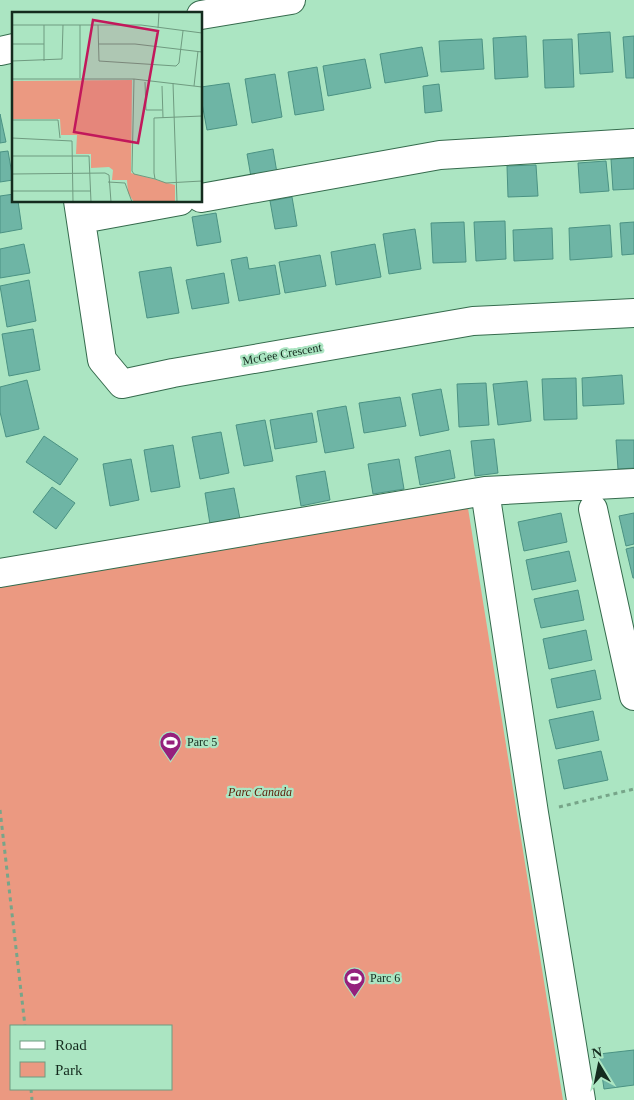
<svg xmlns="http://www.w3.org/2000/svg" width="634" height="1100" viewBox="0 0 634 1100" font-family="'Times New Roman',serif">
  <style>
    .green { fill: #eb9981; fill-rule: evenodd }
    .building { fill: #6eb5a5; stroke: #4b9283 }
    .lines { fill: none; stroke-linecap: round; stroke-linejoin: round }
    .minor-casing { stroke: #356b4d; stroke-width: 30 }
    .path { stroke: #77a589; stroke-width: 3; stroke-dasharray: 4 4; stroke-linecap: butt }
    .minor { stroke: #fff; stroke-width: 28 }
    .labels { text-anchor: middle; dominant-baseline: central; stroke-width: 4.5; stroke-linejoin: round; paint-order: stroke }
    .street-label { font-size: 12px; fill: #142b1e; stroke: #abe5c2 }
    .poi-label { font-size: 12px; fill: #142b1e; stroke: #abe5c2; text-anchor: start }
    .park-label { font-size: 12px; font-style: italic; fill: #5b1c07; stroke: #abe5c2 }
    .inset-road { fill: none; stroke: #6f9b80; stroke-width: 1 }
    .view { fill: #c2185b; fill-opacity: 0.15; stroke: #c2185b; stroke-width: 2.5 }
    .inset-edge { fill: none; stroke: #142b1e; stroke-width: 2.5 }
  </style>
  <rect width="100%" height="100%" fill="#abe5c2"/>
  <path class="green" d="M467,502l96,598h-563v-514zM11,1026h160v63h-160z"/>
  <path class="building" d="M610,32l3,40 -33,2 -2,-40z
    M526,36l2,41 -33,2 -2,-41z
    M634,36v42h-8l-3,-41z
    M482,39l2,30 -43,3 -2,-31z
    M572,39l2,48 -29,1 -2,-48z
    M422,47l6,29 -43,7 -5,-29z
    M365,59l6,29 -43,8 -5,-30z
    M317,67l7,43 -29,5 -7,-43z
    M275,74l7,43 -30,6 -7,-44z
    M229,83l8,42 -30,5 -6,-32v-11z
    M439,84l3,27 -17,2 -2,-27z
    M0,114l6,28 -6,1z
    M273,149l4,24 -26,4 -4,-23z
    M8,151l5,29 -13,2v-30z
    M634,158v31l-21,1 -2,-31z
    M606,161l3,30 -29,2 -2,-30z
    M536,165l2,31 -30,1 -1,-31z
    M14,194v7h4l4,28 -22,4v-37z
    M292,197l5,29 -22,3 -5,-28z
    M216,213l5,29 -24,4 -5,-29z
    M505,221l1,38 -30,2 -2,-39z
    M464,222l2,40 -33,1 -2,-40z
    M634,222v32l-12,1 -2,-32z
    M610,225l2,32 -42,3 -1,-32z
    M552,228l1,31 -39,2 -1,-31z
    M415,229l6,40 -32,5 -6,-40z
    M24,244l6,29 -30,5v-29z
    M375,244l6,33 -45,8 -5,-33z
    M320,255l6,31 -41,7 -6,-31z
    M247,257l2,12 26,-4 5,29 -41,7 -8,-41z
    M171,267l8,46 -32,5 -8,-46z
    M224,273l5,30 -37,6 -6,-29z
    M29,280l7,41 -29,6 -7,-41z
    M33,329l7,41 -31,6 -7,-42z
    M622,375l2,29 -41,2 -1,-28z
    M576,378l1,41 -33,1 -2,-41z
    M27,380l12,49 -33,8 -6,-25v-25z
    M527,381l4,40 -33,4 -5,-41z
    M486,383l3,42 -30,2 -2,-43z
    M441,389l8,41 -29,6 -8,-42z
    M400,397l6,29 -42,7 -5,-30z
    M346,406l8,42 -29,5 -8,-42z
    M312,413l5,29 -42,7 -5,-29z
    M265,420l8,41 -29,5 -8,-41z
    M221,432l8,41 -29,6 -8,-42z
    M44,436l34,23 -18,26 -34,-23z
    M494,439l4,34 -23,3 -4,-35z
    M616,440h18v28l-16,1z
    M173,445l7,42 -29,5 -7,-42z
    M450,450l5,28 -35,7 -5,-28z
    M131,459l8,41 -29,6 -7,-42z
    M399,459l5,30 -31,5 -5,-30z
    M325,471l5,29 -29,6 -5,-30z
    M52,487l23,16 -19,26 -23,-17z
    M234,488l6,31 -30,5 -5,-31z
    M561,513l6,29 -43,9 -6,-29z
    M634,513v31l-8,2 -7,-30z
    M634,547v31h-1l-7,-29z
    M569,551l7,30 -44,9 -6,-30z
    M578,590l6,30 -43,8 -7,-29z
    M586,630l6,30 -43,9 -6,-30z
    M595,670l6,29 -44,9 -6,-29z
    M593,711l6,29 -43,9 -7,-29z
    M601,751l7,29 -44,9 -6,-29z
    M634,1050v35l-30,4 -5,-35z"/>
  <g class="lines">
    <defs>
      <path id="minor" d="M201,15l90,-15
        M0,51l14,-3
        M201,198l239,-43 194,-12
        M78,201l24,159 20,24 51,-11 300,-52 161,-8
        M82,219l98,-18
        M485,491l49,322 47,287
        M593,509l41,187
        M0,573l485,-82 149,-8"/>
    </defs>
    <use href="#minor" class="minor-casing"/>
    <path class="path" d="M559,807l75,-18
      M0,810l25,216
      M31,1089l1,11"/>
    <use href="#minor" class="minor"/>
  </g>
  <defs>
    <symbol id="stadium-pin" viewBox="-11 -11 22 30"><path d="M0 17L-7.5 6A9.5 9.5 0 1 1 7.5 6Z" fill="#95207d" stroke="#abe5c2"/><path d="M0-5a6.5 5 0 1 0 0 10a6.5 5 0 1 0 0-10ZM-3.5-1.8h7v3.6h-7Z" fill="#fff"/></symbol>
  </defs>
  <g fill-rule="evenodd">
    <use href="#stadium-pin" x="158" y="730" width="25" height="34"/>
    <use href="#stadium-pin" x="342" y="966" width="25" height="34"/>
  </g>
  <g class="labels">
    <g class="street-label">
      <text transform="translate(282 354) rotate(-10)">McGee Crescent</text>
    </g>
    <g class="poi-label">
      <text x="187" y="742">Parc 5</text>
      <text x="370" y="978">Parc 6</text>
    </g>
    <g class="park-label">
      <text x="260" y="792">Parc Canada</text>
    </g>
  </g>
  <g transform="translate(12 12)">
    <rect width="190" height="190" fill="#abe5c2"/>
    <path d="M120,68l-1,93 44,12v17h-41l-6,-9 -1,-13h-15l1,-10 -4,-3 -18,1v-14h-15l1,-19h-16l-1,-16h-48v-38z" fill="#eb9981"/>
    <path class="inset-road" d="M0,13h129l61,8M32,13v36M68,13v53M86,13l1,36 77,5 3,-3 4,-32M146,16l1,-16M0,32h32M86,32h37l67,8M0,49l50,-2 1,-34M0,67h122l68,8M122,67l-2,92 2,3 21,5M133,70l1,28h16M161,71l4,119M150,74l1,32M182,74l4,-35M190,104l-48,2v55l1,6 11,4 36,-2M0,108h46l2,18M0,126l60,3 1,61M0,144h77l2,46M0,162l93,-1 4,2 2,27M96,170l17,1 7,19M0,179h79"/>
    <path class="view" d="M81,8l65,11 -20,112 -64,-11z"/>
    <rect width="190" height="190" class="inset-edge"/>
  </g>
  <rect x="10" y="1025" width="162" height="65" fill="#abe5c2" stroke="#6f9b80"/>
  <rect x="20" y="1041" width="25" height="8" fill="#ffffff" stroke="#6f9b80"/>
  <text x="55" y="1050" font-size="15" fill="#142b1e">Road</text>
  <rect x="20" y="1062" width="25" height="15" fill="#eb9981" stroke="#6f9b80"/>
  <text x="55" y="1075" font-size="15" fill="#142b1e">Park</text>
  <g transform="translate(599 1065) rotate(350)" stroke="#abe5c2" stroke-width="4" paint-order="stroke">
  <path d="M0-4L9 19L0 12L-9 19Z" fill="#142b1e"/>
  <text y="-8" font-size="14" font-weight="bold" text-anchor="middle" fill="#142b1e">N</text>
  </g>
</svg>
